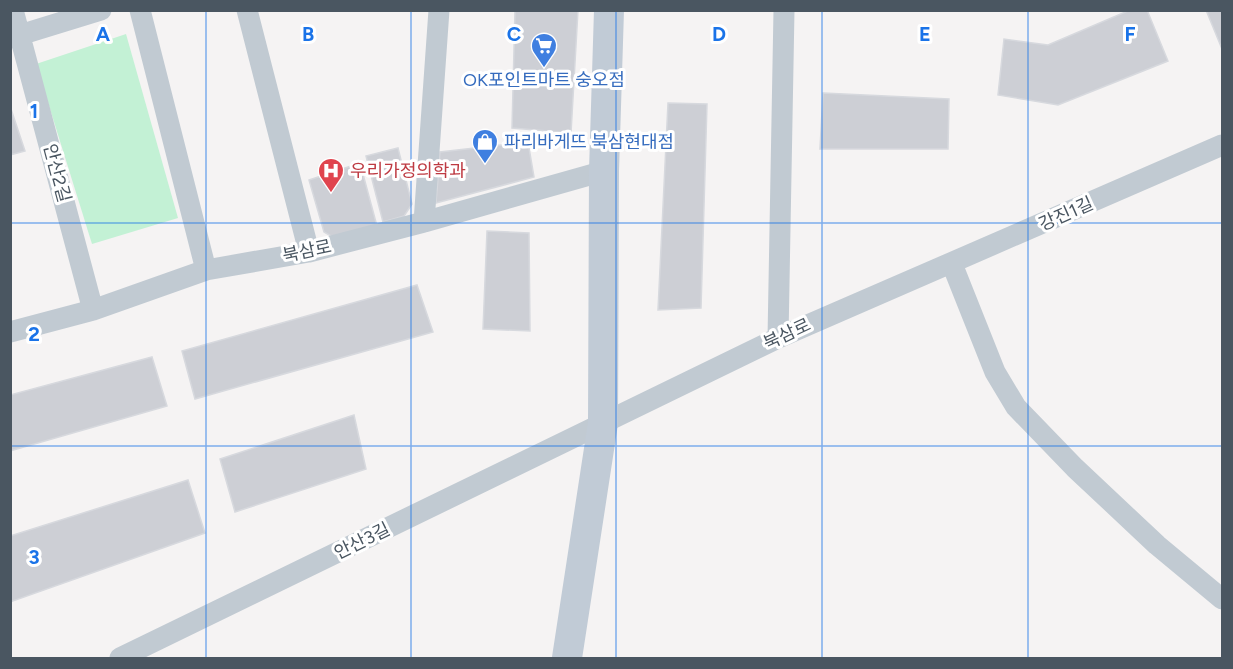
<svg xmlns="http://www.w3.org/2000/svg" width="1233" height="669" viewBox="0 0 1233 669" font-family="Figtree,'Noto Sans KR',sans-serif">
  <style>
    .green { fill: #c3f1d5 }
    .building { fill: #cdcfd5; stroke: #d7d9de; stroke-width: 1.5 }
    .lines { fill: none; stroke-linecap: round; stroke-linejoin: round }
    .street { stroke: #c1cad2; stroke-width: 21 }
    .secondary { stroke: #c1cbd6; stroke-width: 30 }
    .grid { fill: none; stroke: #1a73e8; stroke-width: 1.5; stroke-opacity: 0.55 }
    .labels { text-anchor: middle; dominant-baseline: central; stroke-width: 6; stroke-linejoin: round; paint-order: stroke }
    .shop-label { font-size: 18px; fill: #366cbe; stroke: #fff }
    .health-label { font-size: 18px; fill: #be3a42; stroke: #fff; text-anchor: start }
    .street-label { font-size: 18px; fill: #4a5661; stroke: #fff }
    .grid-label { font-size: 20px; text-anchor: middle; font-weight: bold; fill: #1a73e8; stroke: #fff; stroke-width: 6; stroke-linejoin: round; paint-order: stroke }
  </style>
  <rect width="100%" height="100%" fill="#f5f3f3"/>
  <path class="green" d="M126,34l52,184 -86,26 -56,-180z"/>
  <path class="building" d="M515,10h63l-7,123 -59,-5z
    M1130,10h17l21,51 -110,44 -60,-10 6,-56 44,6z
    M1206,10h16v39z
    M823,93l126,6 -1,50h-128z
    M668,103l39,1 -6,204 -43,2z
    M10,106l15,45 -15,4z
    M528,142l6,35 -98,26 4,-51z
    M398,148l14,56 -8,12 -21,6 -17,-66z
    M360,163l17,63 -41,13 -12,-7 -15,-52z
    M487,231l42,2 1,98 -47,-2z
    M417,285l16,47 -238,67 -13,-48z
    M152,357l15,49 -157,45v-56z
    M354,415l12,54 -131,43 -15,-53z
    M188,480l17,53 -195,69v-66z"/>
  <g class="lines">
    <path class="street" d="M13,10l80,300
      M140,10l66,260
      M247,10l62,242
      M10,38l91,-28
      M424,222l15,-212
      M952,264l43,108 21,35 59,61 82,77 65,54
      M10,332l83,-22 113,-40 103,-18 115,-30 180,-51
      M778,338l6,-328
      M120,658l658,-320 444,-193"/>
    <path class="secondary" d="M567,658l36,-235 1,-252 5,-161"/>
  </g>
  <path class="grid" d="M206,10v648M411,10v648M616,10v648M822,10v648M1028,10v648M10,223h1212M10,446h1212"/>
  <defs>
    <symbol id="supermarket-pin" viewBox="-11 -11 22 30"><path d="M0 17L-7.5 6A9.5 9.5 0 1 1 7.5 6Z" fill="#3f7fe0" stroke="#fff"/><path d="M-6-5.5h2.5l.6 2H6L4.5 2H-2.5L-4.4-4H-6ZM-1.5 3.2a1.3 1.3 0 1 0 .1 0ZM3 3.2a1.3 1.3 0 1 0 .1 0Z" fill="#fff"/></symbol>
    <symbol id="shop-pin" viewBox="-11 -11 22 30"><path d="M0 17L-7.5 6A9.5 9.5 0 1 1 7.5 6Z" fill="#3f7fe0" stroke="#fff"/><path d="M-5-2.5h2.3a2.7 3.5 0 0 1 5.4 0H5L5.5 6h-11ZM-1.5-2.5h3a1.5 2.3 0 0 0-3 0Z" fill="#fff"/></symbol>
    <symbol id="hospital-pin" viewBox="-11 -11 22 30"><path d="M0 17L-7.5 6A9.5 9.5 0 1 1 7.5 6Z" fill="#e0444e" stroke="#fff"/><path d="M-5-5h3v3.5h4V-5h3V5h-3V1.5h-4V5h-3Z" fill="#fff"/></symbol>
  </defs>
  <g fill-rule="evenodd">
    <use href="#supermarket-pin" x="529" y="31" width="30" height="40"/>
    <use href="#shop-pin" x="470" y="127" width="30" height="40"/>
    <use href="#hospital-pin" x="316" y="156" width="30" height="40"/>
  </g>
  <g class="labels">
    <g class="shop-label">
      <text x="544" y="80">OK포인트마트 숭오점</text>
      <text x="504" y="142" text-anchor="start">파리바게뜨 북삼현대점</text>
    </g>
    <g class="health-label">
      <text x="350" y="171">우리가정의학과</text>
    </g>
    <g class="street-label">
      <text transform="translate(57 173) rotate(75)">안산2길</text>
      <text transform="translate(1066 214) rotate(-24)">강진1길</text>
      <text transform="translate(307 251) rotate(-12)">북삼로</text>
      <text transform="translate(787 334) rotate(-25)">북삼로</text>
      <text transform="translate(362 541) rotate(-26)">안산3길</text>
    </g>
  </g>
  <g class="grid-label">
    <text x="103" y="41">A</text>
    <text x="308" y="41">B</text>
    <text x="514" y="41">C</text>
    <text x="719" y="41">D</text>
    <text x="925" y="41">E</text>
    <text x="1130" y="41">F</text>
    <text x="34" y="118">1</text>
    <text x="34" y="341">2</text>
    <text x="34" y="564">3</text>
  </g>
  <rect width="1233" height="669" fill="none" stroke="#4a5661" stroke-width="24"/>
</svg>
